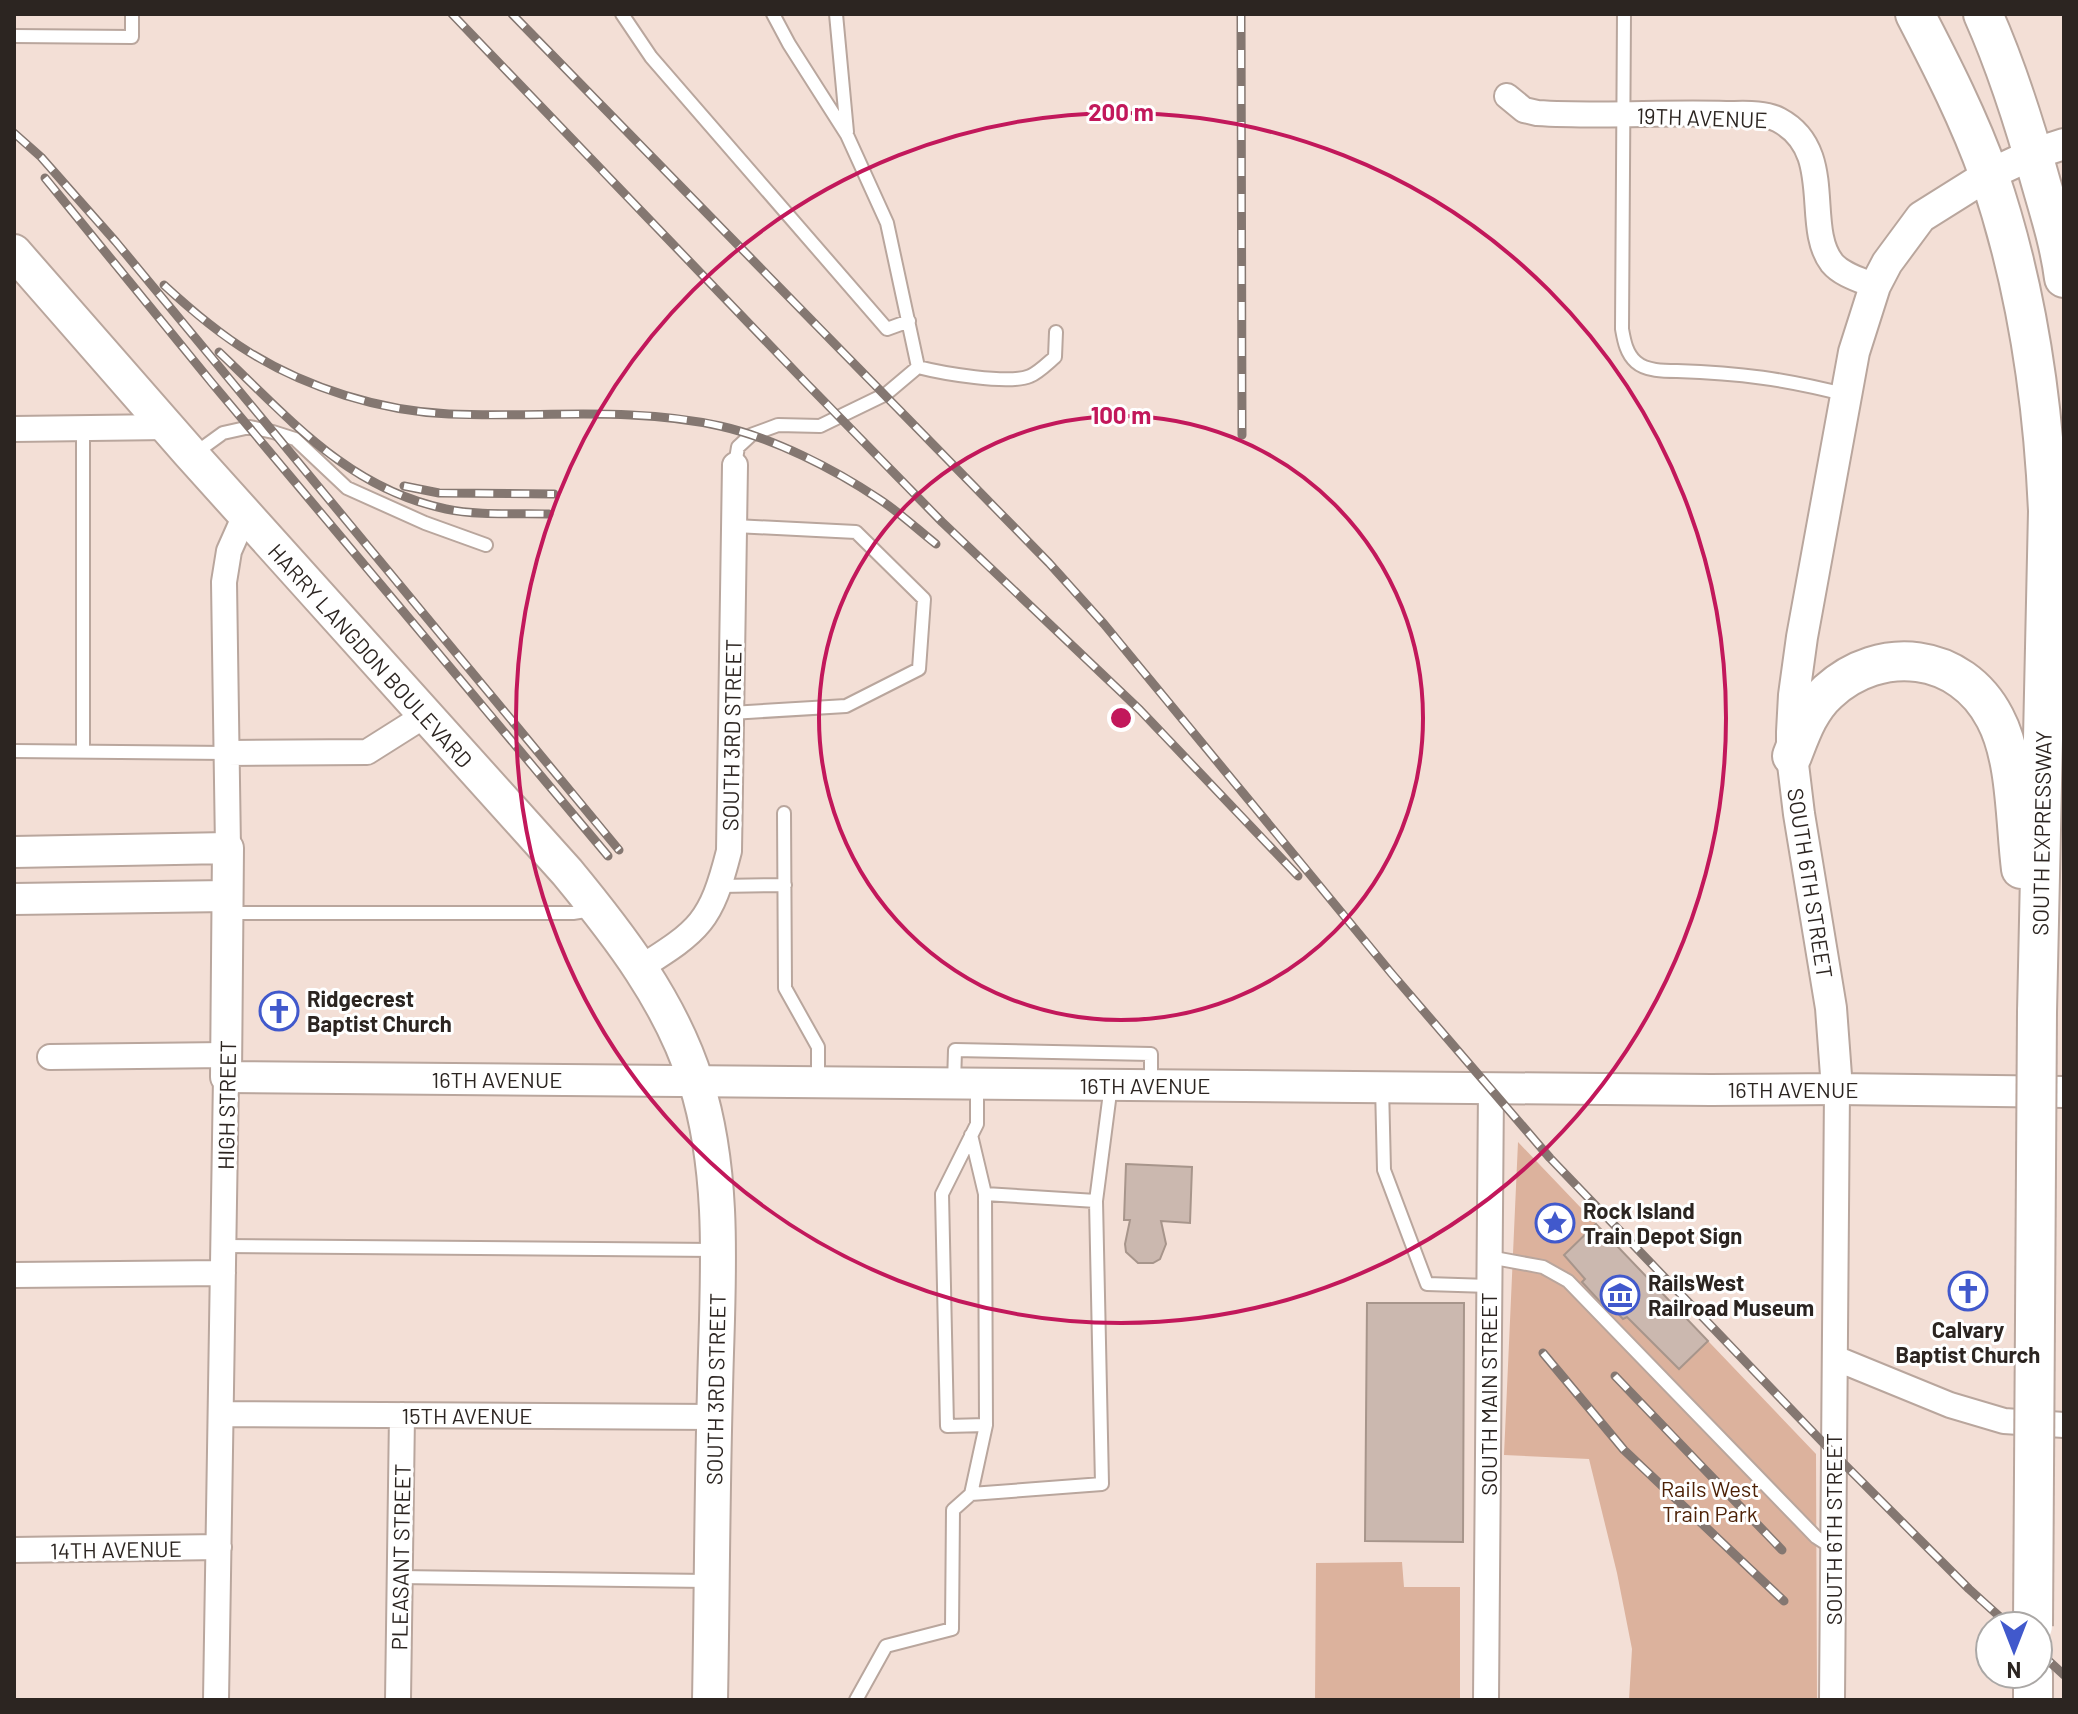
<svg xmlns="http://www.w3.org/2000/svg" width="2078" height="1714" viewBox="0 0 2078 1714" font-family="Barlow,sans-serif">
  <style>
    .green { fill: #dcb29d }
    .building { fill: #cbb8af; stroke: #a7958b; stroke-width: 2 }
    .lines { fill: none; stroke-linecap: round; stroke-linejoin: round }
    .service-casing { stroke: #b9a69d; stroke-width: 16 }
    .minor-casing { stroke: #b9a69d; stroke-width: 28 }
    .tertiary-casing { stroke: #b9a69d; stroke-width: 34 }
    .secondary-casing { stroke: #b9a69d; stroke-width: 38 }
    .primary-casing { stroke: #b9a69d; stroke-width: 42 }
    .service { stroke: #fff; stroke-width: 12 }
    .minor { stroke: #fff; stroke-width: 24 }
    .tertiary { stroke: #fff; stroke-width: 30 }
    .secondary { stroke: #fff; stroke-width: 34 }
    .primary { stroke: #fff; stroke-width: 38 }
    .rail-casing { stroke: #847771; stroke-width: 9 }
    .rail { stroke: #fff; stroke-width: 6; stroke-dasharray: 18; stroke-linecap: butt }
    .primary-bridge-casing { stroke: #b9a69d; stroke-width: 42; stroke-linecap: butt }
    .primary-bridge { stroke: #fff; stroke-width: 38 }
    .ring { fill: none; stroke: #c2185b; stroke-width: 4 }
    .labels { text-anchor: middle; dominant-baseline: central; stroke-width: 6; stroke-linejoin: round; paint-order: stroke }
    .street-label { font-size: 22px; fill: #2c2521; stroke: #fff }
    .poi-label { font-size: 22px; font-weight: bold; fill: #2c2521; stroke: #fff; text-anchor: start }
    .park-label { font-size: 22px; fill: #4d2106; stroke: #fff }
    .centre { fill: #c2185b; stroke: #fff; stroke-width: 4 }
    .ring-label { font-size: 24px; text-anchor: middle; font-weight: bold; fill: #c2185b; stroke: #fff; stroke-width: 6; stroke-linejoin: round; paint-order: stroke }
  </style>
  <rect width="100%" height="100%" fill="#f3dfd6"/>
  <path class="green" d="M1518,1142l298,312 1,246h-188l3,-51 -15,-76 -28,-114 -85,-4z
    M1402,1562l2,25h56v113h-145l1,-137z"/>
  <path class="building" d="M1126,1164l66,3 -2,56 -29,-2 5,23 -6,15 -7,4h-15l-12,-11 -1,-8 5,-24h-6z
    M1596,1224l112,117 -29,28 -52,-52 -4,2 -15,-16 -4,3 -22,-24 3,-3 -21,-24z
    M1367,1303h97l-1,239 -98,-1z"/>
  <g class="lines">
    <defs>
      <path id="service" d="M622,14l29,43 236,272 22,-8
        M836,14l11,118
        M1624,14l-2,315c2,11 4,24 14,33 10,9 28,9 41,9 63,2 108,8 170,24
        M14,36l118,1v-23
        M918,367c23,6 91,18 112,9 8,-3 18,-13 25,-19l1,-25
        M83,428v324
        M194,454l29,-21 27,-6 23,5 22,7 52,49 78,35 61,22
        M735,465l3,-18 13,-12 27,-10 42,1 66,-32 32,-27 -31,-144 -40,-88 -58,-91 -16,-30
        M731,713l115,-7 73,-37 5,-70 -68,-67 -121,-6
        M14,751l213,2
        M784,813l1,175 33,59v35
        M720,886l65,-1
        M227,913h346l19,-3
        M954,1084l1,-34 196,4v32
        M1382,1086l2,84 43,114 62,2
        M971,1135l14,59 1,231
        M985,1194l111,7
        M224,1246l492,4
        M1489,1257l54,10 25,14 248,256 17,11
        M971,1494l15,-69 -39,1 -5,-232 35,-70v-40
        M399,1577l309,4
        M856,1700l30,-54 66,-17 1,-119 18,-16 131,-10 -6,-283 15,-116"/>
      <path id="minor" d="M1507,96l17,14 13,3c63,4 126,-1 189,1 17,0 38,-2 53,6 58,31 24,106 53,143 10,12 29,17 43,23
        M14,429l153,-2
        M227,753l140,-1 57,-36
        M228,848l-4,-266 5,-31 16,-36
        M640,968c60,-38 71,-46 89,-117l6,-386
        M50,1057l176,-2
        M14,1275l209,-2
        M1835,1358l115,47 54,16 60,4
        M221,1414l493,3
        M14,1550l205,-3
        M216,1700l10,-623
        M398,1700l4,-285
        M1486,1700l5,-612
        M1832,1700l5,-611"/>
      <path id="tertiary" d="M14,852l214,-4 -2,229 1485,13 126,-1 227,3
        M14,899l213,-3
        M1837,1089l-6,-81 -32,-194 -7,-58v-24l2,-37 8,-58 52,-285 21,-66 12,-23 34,-46 67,-42 45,-21 31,-10"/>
      <path id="secondary" d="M14,252l175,200 378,420c52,63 104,130 129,210 31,98 21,207 19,308 -3,103 -3,207 -5,310"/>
      <path id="primary" d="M1915,14c27,52 54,105 74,161 37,108 54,222 59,336l-11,501
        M1983,14c24,54 42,111 58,169 9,31 19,63 23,95
        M1792,756c9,-23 17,-47 36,-64 52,-48 133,-40 167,26 22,41 20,104 26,151
        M2033,1700v-26"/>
    </defs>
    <use href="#service" class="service-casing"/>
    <use href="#minor" class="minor-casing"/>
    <use href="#tertiary" class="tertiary-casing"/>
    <use href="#secondary" class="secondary-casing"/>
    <use href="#primary" class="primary-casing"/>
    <use href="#service" class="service"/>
    <use href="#minor" class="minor"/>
    <use href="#tertiary" class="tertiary"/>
    <use href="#secondary" class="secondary"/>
    <use href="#primary" class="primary"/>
    <defs>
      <path id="rail" d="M452,14l356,371 134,137 198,188 158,166
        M512,14l537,549 55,61 288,350 158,184 284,296 135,135 41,37
        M1241,14l1,421
        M14,133l27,24 75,85 503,608
        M45,178l167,205 396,473
        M164,285c26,24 54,48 85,67 58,36 132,59 200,62 90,4 183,-8 271,12 54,12 114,43 159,73 20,13 38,30 57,45
        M219,352c70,66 128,136 227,157 33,7 69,4 103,5
        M404,486l35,7 115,1
        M1543,1353l81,97 160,151
        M1615,1376l167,174
        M2038,1651l26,24"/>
    </defs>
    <use href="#rail" class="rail-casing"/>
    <use href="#rail" class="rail"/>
    <defs>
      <path id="primary-bridge" d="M2033,1626l4,-614"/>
    </defs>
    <use href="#primary-bridge" class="primary-bridge-casing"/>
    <use href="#primary-bridge" class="primary-bridge"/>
  </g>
  <g class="ring">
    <circle cx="1121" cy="718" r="302"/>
    <circle cx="1121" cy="718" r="605"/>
  </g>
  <defs>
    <symbol id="church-ring" viewBox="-11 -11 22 22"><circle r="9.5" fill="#fff" stroke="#4159cc" stroke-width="1.5"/><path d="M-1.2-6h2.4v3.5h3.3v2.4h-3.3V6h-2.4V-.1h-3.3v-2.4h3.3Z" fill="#4159cc"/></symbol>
    <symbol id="sight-ring" viewBox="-11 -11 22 22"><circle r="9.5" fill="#fff" stroke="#4159cc" stroke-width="1.5"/><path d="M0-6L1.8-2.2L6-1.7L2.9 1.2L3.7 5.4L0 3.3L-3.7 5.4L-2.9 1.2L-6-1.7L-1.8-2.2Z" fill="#4159cc"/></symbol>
    <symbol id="museum-ring" viewBox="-11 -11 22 22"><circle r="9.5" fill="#fff" stroke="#4159cc" stroke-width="1.5"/><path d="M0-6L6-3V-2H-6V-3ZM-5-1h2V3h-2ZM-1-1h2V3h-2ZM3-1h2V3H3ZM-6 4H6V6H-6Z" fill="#4159cc"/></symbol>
  </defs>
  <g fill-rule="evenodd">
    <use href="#church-ring" x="257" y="989" width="44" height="44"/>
    <use href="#sight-ring" x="1533" y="1201" width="44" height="44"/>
    <use href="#church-ring" x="1946" y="1269" width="44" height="44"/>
    <use href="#museum-ring" x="1598" y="1273" width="44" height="44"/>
  </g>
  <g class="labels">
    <g class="street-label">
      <text transform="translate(1702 117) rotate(2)">19TH AVENUE</text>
      <text transform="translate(371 655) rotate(48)">HARRY LANGDON BOULEVARD</text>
      <text transform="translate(731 735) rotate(-89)">SOUTH 3RD STREET</text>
      <text transform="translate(2041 833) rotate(-89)">SOUTH EXPRESSWAY</text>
      <text transform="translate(1811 883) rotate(81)">SOUTH 6TH STREET</text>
      <text x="497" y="1079">16TH AVENUE</text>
      <text x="1145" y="1085">16TH AVENUE</text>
      <text x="1793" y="1089">16TH AVENUE</text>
      <text transform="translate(226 1105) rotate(-89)">HIGH STREET</text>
      <text transform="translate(715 1389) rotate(-89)">SOUTH 3RD STREET</text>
      <text transform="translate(1488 1394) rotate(-90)">SOUTH MAIN STREET</text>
      <text x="467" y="1415">15TH AVENUE</text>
      <text transform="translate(1833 1529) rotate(-90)">SOUTH 6TH STREET</text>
      <text transform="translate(116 1549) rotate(-1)">14TH AVENUE</text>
      <text transform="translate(400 1557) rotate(-89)">PLEASANT STREET</text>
    </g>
    <g class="poi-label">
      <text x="307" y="998">Ridgecrest<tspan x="307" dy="25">Baptist Church</tspan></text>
      <text x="1583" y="1210">Rock Island<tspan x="1583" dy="25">Train Depot Sign</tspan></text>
      <text x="1648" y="1282">RailsWest<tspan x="1648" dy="25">Railroad Museum</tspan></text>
      <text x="1968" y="1329" text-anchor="middle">Calvary<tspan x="1968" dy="25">Baptist Church</tspan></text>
    </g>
    <g class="park-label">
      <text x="1710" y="1488">Rails West<tspan x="1710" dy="25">Train Park</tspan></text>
    </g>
  </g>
  <circle cx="1121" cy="718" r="12" class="centre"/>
  <g class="ring-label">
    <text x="1121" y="121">200 m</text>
    <text x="1121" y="424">100 m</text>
  </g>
  <rect width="2078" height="1714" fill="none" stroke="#2c2521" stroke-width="32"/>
  <g transform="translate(2014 1650) rotate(180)"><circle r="38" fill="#ffffff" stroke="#aba8a6" stroke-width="2"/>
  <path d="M0-6L14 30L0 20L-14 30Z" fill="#4159cc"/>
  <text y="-12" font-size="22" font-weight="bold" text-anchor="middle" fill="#2c2521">N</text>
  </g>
</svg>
